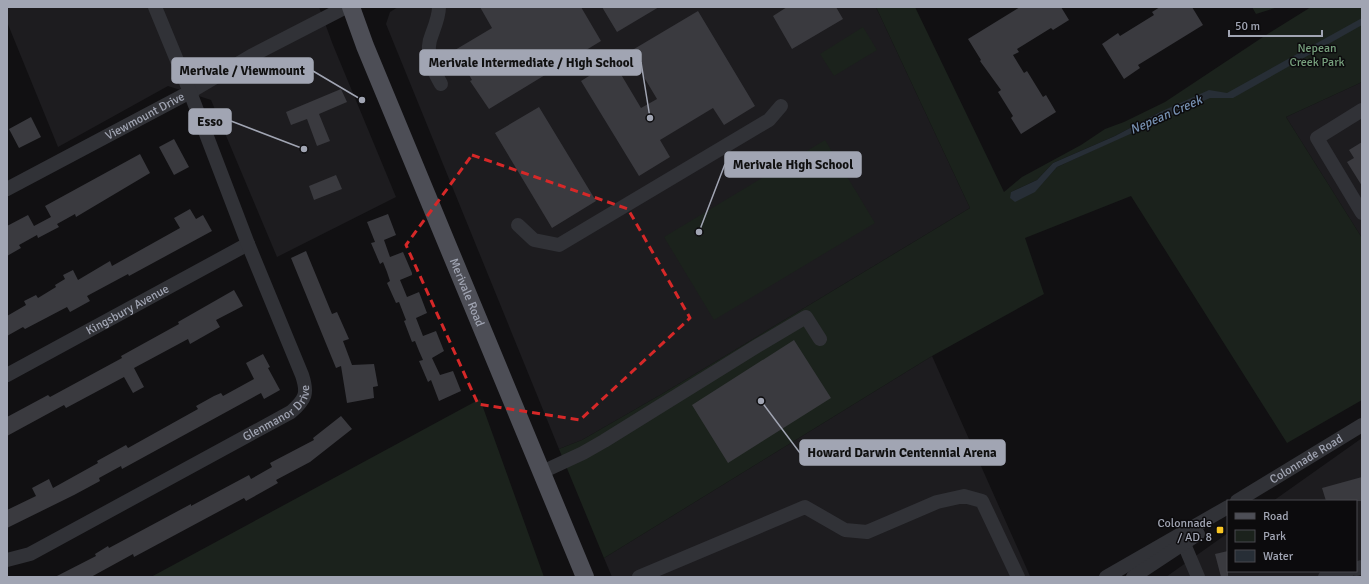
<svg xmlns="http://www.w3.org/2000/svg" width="1369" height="584" viewBox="0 0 1369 584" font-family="Signika,sans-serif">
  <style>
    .built { fill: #1d1c1f }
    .green { fill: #1b221c; fill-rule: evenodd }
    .water { fill: #272e36 }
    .building { fill: #3a3a3f }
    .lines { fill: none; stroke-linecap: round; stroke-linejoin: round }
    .minor { stroke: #313237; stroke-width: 14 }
    .major { stroke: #4d4e56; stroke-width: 18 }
    .marked { fill: none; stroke: #d62828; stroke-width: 3; stroke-dasharray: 8 5; stroke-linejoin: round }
    .poi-dot { fill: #f9c522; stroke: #0c0b0d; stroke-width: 1.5 }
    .labels { text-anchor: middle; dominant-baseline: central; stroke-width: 3; stroke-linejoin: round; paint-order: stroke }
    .park-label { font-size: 12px; fill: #77a07d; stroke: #0c0b0d }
    .street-label { font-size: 12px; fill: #a1a5b3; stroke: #0c0b0d }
    .poi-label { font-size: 12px; fill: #a1a5b3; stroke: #0c0b0d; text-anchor: end }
    .water-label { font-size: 13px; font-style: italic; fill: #7690b1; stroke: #0c0b0d }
    .leader { fill: none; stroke: #a1a5b3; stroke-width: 1.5 }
    .callout-dot { fill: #a1a5b3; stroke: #0c0b0d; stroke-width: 1.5 }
    .callout { fill: #a1a5b3; stroke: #a1a5b3; stroke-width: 1.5 }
    .callout-label { font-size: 13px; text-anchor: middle; font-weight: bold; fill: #111 }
  </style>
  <rect width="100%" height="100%" fill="#111012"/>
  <path class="built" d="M7,7h312l14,38 63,152 -119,60 -66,-157 -43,-14 -110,61 -51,-125z
    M398,7h478l94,201 -308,186 -80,46 -23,9 -173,-425 4,-12z
    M1362,82v156l-76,-121z
    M932,356l98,220 -418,1 -8,-19z
    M1362,438v139h-196l62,-44v38h128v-70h-83z"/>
  <path class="green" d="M876,7h39l89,185 18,-15 59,-32 24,-16 19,-7 41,-20 101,-67 45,-28h51v75l-76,35 76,121v162l-75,43 -156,-247 -106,42 19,56 -112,62 -328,202 -45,-109 23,-9 80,-46 308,-186zM1160,112l5,5 -108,50 -19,21 -27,4 26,-12 16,-17 62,-27z
    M1252,7h26l-22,7z
    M863,27l14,23 -43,26 -14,-22z
    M825,140l50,83 -161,97 -50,-83z
    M480,399l64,178h-393z"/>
  <path class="water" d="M1362,18v7l-129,73h-23l-153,69 -22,25 -20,10 -5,-4 1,-6 26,-12 16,-17 62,-27 45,-24 49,-22 18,3z"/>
  <path class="building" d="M480,7h101l20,34 -112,68 -19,-28 2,-1 -17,-30 37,-22z
    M602,7h57l-42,25z
    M787,7h49l7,12 -51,30 -19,-33z
    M1020,7h41l8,13 -16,10 -2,-2 -34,21 2,3 -6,3 11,18 3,-2 16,26 3,-2 10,17 -35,22 -10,-16 2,-2 -15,-24 3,-2 -21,-29 1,-1 -13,-21z
    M1160,7h32l11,18 -65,40 2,3 -16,11 -22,-35 16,-11 2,3 34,-21 -2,-3z
    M698,11l57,95 -31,19 -11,-17 -53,32 10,17 -31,19 -58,-95 32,-20 28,47 16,-9 -28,-47z
    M341,89l6,13 -28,12 11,27 -13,5 -10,-27 -16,6 -5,-13z
    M539,107l57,94 -44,27 -57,-95z
    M31,117l10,20 -22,11 -10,-19z
    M174,139l15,28 -15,8 -15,-28z
    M1362,142v44l-15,-24 7,-4 -5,-8z
    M140,154l10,19 -74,44 -1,-3 -18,10 2,3 -21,11 -1,-3 -18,10 2,3 -14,8v-30l21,-11 6,11 17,-9 -6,-11z
    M336,175l6,14 -28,11 -5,-14z
    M190,209l6,10 7,-4 9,16 -83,45 -1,-2 -41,22 3,5 -20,11 -3,-5 -42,22 -2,-2 -16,9v-20l19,-11 -2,-4 12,-6 2,3 18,-11 -1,-2 10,-6 -2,-4 10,-5 5,10 32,-19 2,5 68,-38 -6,-10z
    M388,214l8,21 -12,5 6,17 13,-5 9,21v2l-12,5 7,17 12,-5 8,21 -11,5 7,18 13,-5 8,20 -12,7 8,17 13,-4 8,20 -22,10 -8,-21 -3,2 -9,-21 4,-1 -4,-9 -4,-10 -3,1 -8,-21 2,-1 -7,-18 -3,1 -9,-20 3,-2 -3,-9 -4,-10 -3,2 -9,-21 4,-1 -8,-20z
    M306,251l26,63 5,-2 12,27 -6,2 9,24 22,-1 4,22 -5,1 1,11 -27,5 -6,-37 -5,2 -45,-110z
    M234,290l9,16 -27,14 4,7 -30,17 -2,-5 -54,29 10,19 -11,6 -9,-16 -58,31 -2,-3 -57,31v-19l41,-22 2,2 72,-39 -1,-2 58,-32 -1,-2z
    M794,340l37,58 -103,65 -36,-58z
    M263,354l7,13 -2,1 12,22 -16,9 -3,-6 -139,76 -1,-3 -22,12 1,3 -26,14 -67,33v-18l29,-14 -4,-8 17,-9 4,9 45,-25 -1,-2 29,-16 2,3 70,-39 -2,-3 18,-10 7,-3 2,3 31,-17 -8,-16z
    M341,416l11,13 -42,33 -34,18 2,3 -7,4 -25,14 -2,-3 -110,59 -1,-3 -42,23h-36l41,-21 -1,-2 13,-8 1,2 82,-44v2l58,-31 2,4 21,-12 -2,-4 44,-23 -1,-2z
    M1362,477v24h-36l-4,-13z
    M1228,551v26h-7l-6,-23z"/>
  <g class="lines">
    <g class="minor">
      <path d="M439,7c0,9 -4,19 -7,27 -8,19 0,34 9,50"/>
      <path d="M1362,110l-45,28 45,75"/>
      <path id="s1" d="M7,189l183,-97 61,-36 95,-49"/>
      <path d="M518,225l16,15 25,5 210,-125 12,-14"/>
      <path id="s2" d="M7,375l241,-131"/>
      <path d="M542,472l41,-19 21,-12 153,-95 49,-29 14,22"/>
      <path id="s3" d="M1237,501l125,-76"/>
      <path d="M1184,544l14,33"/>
      <path id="s4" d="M7,560l23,-6 261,-142c15,-13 17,-19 11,-37l-54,-131 -58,-152 -35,-85"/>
      <path d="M1356,569l6,-2"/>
      <path d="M639,577l166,-70 40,23 22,2 70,-30 27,-6 18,5 36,76"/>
      <path d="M1106,577l122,-70"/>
      <path d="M1133,577l65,-43"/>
      <path d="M1325,577l23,-6"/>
    </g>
    <path class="major" id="s5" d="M351,7l14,39 220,531"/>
  </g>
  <path class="marked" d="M472,155l156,54 62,109 -110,102 -102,-16 -72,-159z"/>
  <rect class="poi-dot" x="1216" y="526" width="8" height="8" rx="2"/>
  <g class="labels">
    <g class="park-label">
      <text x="1317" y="48">Nepean<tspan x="1317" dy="14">Creek Park</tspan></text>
    </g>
    <g class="street-label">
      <text stroke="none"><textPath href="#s1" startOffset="156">Viewmount Drive</textPath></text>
      <text stroke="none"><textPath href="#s5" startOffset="308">Merivale Road</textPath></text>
      <text stroke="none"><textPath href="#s2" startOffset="137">Kingsbury Avenue</textPath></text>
      <text stroke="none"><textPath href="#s4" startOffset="310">Glenmanor Drive</textPath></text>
      <text stroke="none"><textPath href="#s3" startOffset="81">Colonnade Road</textPath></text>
    </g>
    <g class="poi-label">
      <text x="1212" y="523">Colonnade<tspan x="1212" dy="14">/ AD. 8</tspan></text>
    </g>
    <g class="water-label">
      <text transform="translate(1166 115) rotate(-24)">Nepean Creek</text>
    </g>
  </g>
  <path class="leader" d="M650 118L641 62M362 100L313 71M304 149L231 121M699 232L725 164M761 401L800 453"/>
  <g class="callout-dot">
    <circle cx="650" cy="118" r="4"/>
    <circle cx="362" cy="100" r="4"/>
    <circle cx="304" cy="149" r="4"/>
    <circle cx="699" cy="232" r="4"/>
    <circle cx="761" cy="401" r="4"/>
  </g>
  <g class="callout">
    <rect x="420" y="50" width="221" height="25" rx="4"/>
    <rect x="172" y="58" width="141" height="25" rx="4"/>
    <rect x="189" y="109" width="42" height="25" rx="4"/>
    <rect x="725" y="152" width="136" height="25" rx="4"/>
    <rect x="800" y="440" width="205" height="25" rx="4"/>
  </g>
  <g class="callout-label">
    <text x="531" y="67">Merivale Intermediate / High School</text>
    <text x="242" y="75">Merivale / Viewmount</text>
    <text x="210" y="126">Esso</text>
    <text x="793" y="169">Merivale High School</text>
    <text x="902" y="457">Howard Darwin Centennial Arena</text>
  </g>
  <rect width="1369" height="584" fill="none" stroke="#a1a5b3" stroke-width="16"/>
  <rect x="1227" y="500" width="130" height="72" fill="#0c0b0d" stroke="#48494f"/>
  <rect x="1235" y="513" width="20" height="6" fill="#4d4e56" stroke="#48494f"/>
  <text x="1263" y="520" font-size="12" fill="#a1a5b3">Road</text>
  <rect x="1235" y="530" width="20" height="12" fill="#1b221c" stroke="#48494f"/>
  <text x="1263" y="540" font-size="12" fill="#a1a5b3">Park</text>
  <rect x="1235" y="550" width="20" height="12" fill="#272e36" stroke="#48494f"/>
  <text x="1263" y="560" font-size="12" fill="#a1a5b3">Water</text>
  <path d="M1229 30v6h93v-6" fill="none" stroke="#a1a5b3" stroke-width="2"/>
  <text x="1235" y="30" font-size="12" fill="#a1a5b3" stroke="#0c0b0d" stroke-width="3" paint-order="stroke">50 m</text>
</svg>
